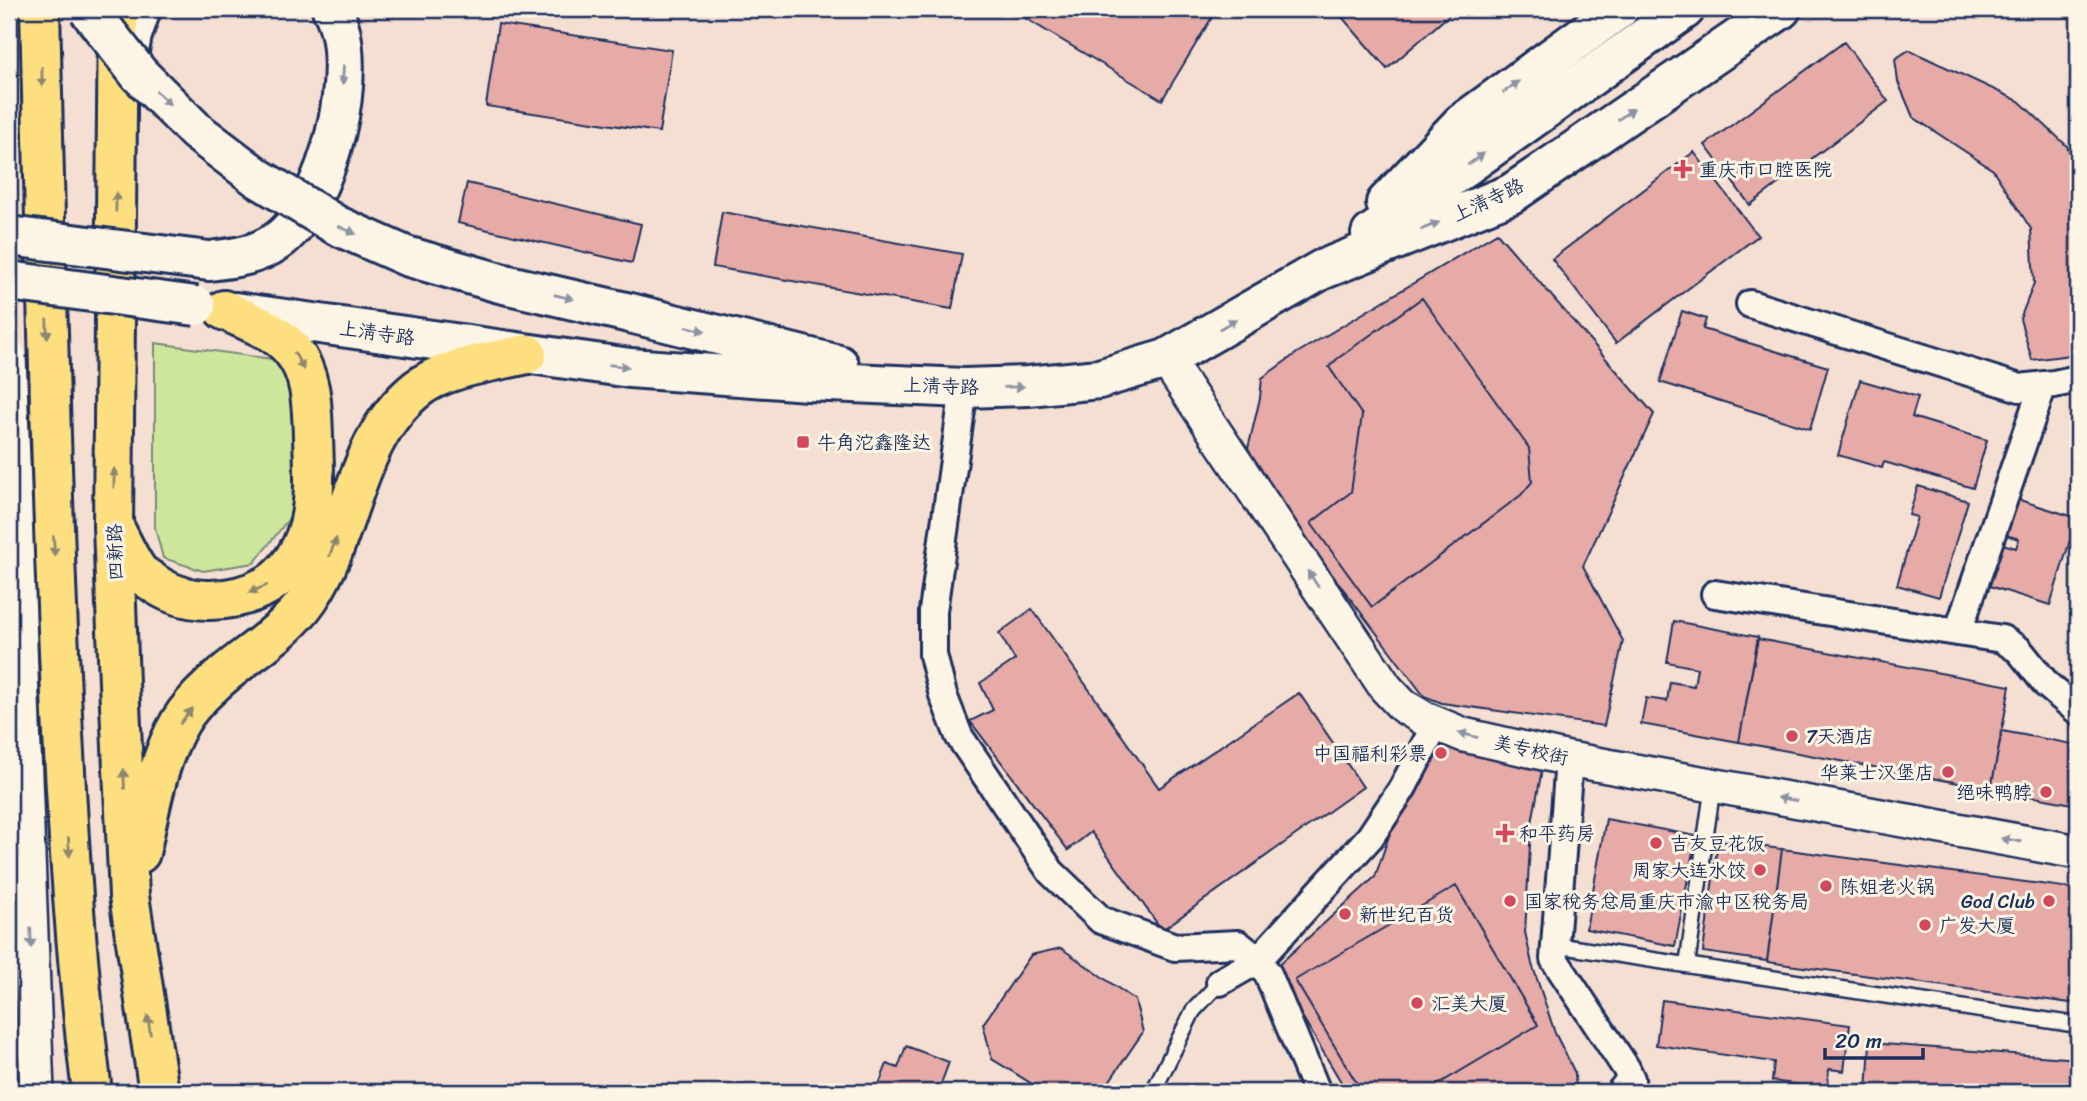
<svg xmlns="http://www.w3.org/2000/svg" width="2087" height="1101" viewBox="0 0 2087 1101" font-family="Sriracha,'LXGW WenKai TC',sans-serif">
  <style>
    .green { fill: #cee69b; stroke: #748a7c; stroke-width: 2 }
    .building { fill: #e6aba7; stroke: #1b2f5e; stroke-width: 2 }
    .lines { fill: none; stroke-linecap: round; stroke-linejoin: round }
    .service-casing { stroke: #1b2f5e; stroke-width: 19 }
    .minor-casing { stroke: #1b2f5e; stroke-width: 32 }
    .tertiary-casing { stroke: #1b2f5e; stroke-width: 38 }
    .secondary-casing { stroke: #1b2f5e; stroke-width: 44 }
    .primary-casing { stroke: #1b2f5e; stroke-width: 44 }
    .service { stroke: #fcf5e5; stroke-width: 14 }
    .minor { stroke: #fcf5e5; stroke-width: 26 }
    .tertiary { stroke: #fcf5e5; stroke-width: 33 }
    .secondary { stroke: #fcf5e5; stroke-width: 38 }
    .primary { stroke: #fedf80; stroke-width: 38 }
    .tertiary-bridge-casing { stroke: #1b2f5e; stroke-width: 38; stroke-linecap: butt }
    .secondary-bridge-casing { stroke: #1b2f5e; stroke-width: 44; stroke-linecap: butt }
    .tertiary-bridge { stroke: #fcf5e5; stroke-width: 33 }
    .secondary-bridge { stroke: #fcf5e5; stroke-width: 38 }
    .oneway { fill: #8c92a2 }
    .oneway2 { fill: #8c876f }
    .poi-dot { fill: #d1495b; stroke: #fcf5e5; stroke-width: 2.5 }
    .labels { text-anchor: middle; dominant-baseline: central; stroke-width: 6; stroke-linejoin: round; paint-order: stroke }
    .poi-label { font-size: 19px; fill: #1b2f5e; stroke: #fcf5e5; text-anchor: start }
    .street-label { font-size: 19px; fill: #1b2f5e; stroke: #fcf5e5 }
  </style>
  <rect width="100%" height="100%" fill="#f5dfd2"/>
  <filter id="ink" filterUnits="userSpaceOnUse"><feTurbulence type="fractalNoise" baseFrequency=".0143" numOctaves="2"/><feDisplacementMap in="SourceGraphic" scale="14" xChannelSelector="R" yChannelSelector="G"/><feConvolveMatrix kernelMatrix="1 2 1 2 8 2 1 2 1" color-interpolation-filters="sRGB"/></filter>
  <g filter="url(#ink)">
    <path class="green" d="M155,343l117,16 25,32 1,116 -44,56 -51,8 -40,-13 -8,-30z"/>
    <path class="building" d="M1010,9h207l-55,91z
      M1335,9h121l-69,60z
      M498,24l174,26 -13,82 -173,-26z
      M1844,42l44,59 -138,104 -45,-60z
      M1909,50l110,51 48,45 11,30v178l-46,6 -12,-41 14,-36 -3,-54 -38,-59 -80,-53 -15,-35 -3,-23z
      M1694,152l64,84 -142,107 -64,-84z
      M467,183l174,41 -9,39 -174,-40z
      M722,212l240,42 -10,55 -239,-42z
      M1497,233l157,181 -71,152 40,75 -19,85 -162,-23 -18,-7 -170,-225 -7,-18 13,-55 2,-20 35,-25z
      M1422,298l107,150 3,34 -11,13 -149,112 -61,-84 40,-31 11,-77 -33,-48 8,-8z
      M1682,311l24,8 -3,10 125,38 -18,62 -150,-47z
      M1860,380l58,17 -6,20 75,23 -14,48 -89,-26 -2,6 -44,-13z
      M1918,486l50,15 -29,96 -42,-12 20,-68 -8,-2z
      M2010,497l67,21 -27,87 -67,-21 13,-42 20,6 3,-9 -20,-6z
      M1032,609l127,179 140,-95 64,94 -201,143 -71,-98 -23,18 -98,-129 23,-11 -13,-27 35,-23 -16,-27z
      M1674,621l84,16 -19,105 -98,-18 5,-26 21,3 3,-19 24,4 3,-18 -30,-6z
      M1758,639l252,47 -19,103 -252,-47z
      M2002,731l76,14v60l-87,-16z
      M1437,737l106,27 -12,64 -6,104 7,32 23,69 20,40 1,19h-229l-73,-123 101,-92 20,-59z
      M1606,819l90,17 -21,110 -89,-17z
      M1718,841l64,8 -15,112 -64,-9z
      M1782,849l296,40v115l-311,-42z
      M1456,886l82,139 -113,67h-63l-67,-112z
      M1061,948l74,52 8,32 -41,60h-57l-53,-33 -9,-35 48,-69z
      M1662,1000l188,25 -6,46 -15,-2 -2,20 -55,-8 2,-19 -118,-17z
      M1870,1043l208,16v33h-211z
      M906,1046l43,16 -11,30h-62l11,-28 11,4z"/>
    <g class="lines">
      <defs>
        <path id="service" d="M1555,945l523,80
          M1687,965l26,-180
          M1153,1092l40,-81 27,-29"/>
        <path id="minor" d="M1750,304l270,84 34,-4 24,-5
          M964,388l-31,223v44l10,40 16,41 92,136 50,48 74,27 63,-3 20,16 10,14 49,118
          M1715,594l287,45 17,11 28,35 31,26
          M1958,632l85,-247
          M1569,759l-15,200 72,109 5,11 -11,13
          M1220,982l38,-22 112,-123 32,-48 34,-65"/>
        <path id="tertiary" d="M1166,359l220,329 17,18 22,13 39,16 105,24 509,93"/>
        <path id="secondary" d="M125,71l7,-36 9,-26
          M1386,203l76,-80 157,-114
          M1371,234l314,-225
          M209,261c24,-3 46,-5 67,-19 53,-36 87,-177 56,-233
          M235,312l395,56 178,13 156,7 64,-2 71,-7 67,-20 155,-89 190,-76 270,-185
          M630,313l209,52"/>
        <path id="primary" d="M40,9c5,207 9,414 18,621 7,155 15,309 34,462
          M118,9l-5,517 6,157 10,213 30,196
          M115,529c7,13 14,30 23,42 3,4 9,7 13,10 33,25 79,24 115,5 15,-8 28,-25 35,-39 17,-35 13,-73 12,-110 -1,-30 -1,-63 -21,-87 -16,-20 -45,-29 -68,-40
          M140,853c10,-43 17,-92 40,-131 7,-12 20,-26 31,-36 31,-30 73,-51 98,-88 44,-65 43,-157 108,-209 27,-22 77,-27 110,-35"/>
      </defs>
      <use href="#service" class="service-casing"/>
      <use href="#minor" class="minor-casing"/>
      <use href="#tertiary" class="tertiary-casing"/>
      <use href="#secondary" class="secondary-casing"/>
      <use href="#primary" class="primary-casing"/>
      <use href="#service" class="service"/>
      <use href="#minor" class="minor"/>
      <use href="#tertiary" class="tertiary"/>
      <use href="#secondary" class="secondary"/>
      <use href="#primary" class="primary"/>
      <defs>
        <path id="tertiary-bridge" d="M9,356l28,736"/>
        <path id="secondary-bridge" d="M88,9l51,65 57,57 62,47 78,47 70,31 94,27 130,30
          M9,236l200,25
          M9,281l187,25"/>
      </defs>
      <use href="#tertiary-bridge" class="tertiary-bridge-casing"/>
      <use href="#secondary-bridge" class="secondary-bridge-casing"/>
      <use href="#tertiary-bridge" class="tertiary-bridge"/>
      <use href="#secondary-bridge" class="secondary-bridge"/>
    </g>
    <defs><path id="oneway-solid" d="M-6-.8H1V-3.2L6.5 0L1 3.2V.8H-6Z" transform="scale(1.75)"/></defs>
    <g class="oneway">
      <use href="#oneway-solid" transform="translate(343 75) rotate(93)"/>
      <use href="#oneway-solid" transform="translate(1511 87) rotate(-36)"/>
      <use href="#oneway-solid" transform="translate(163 98) rotate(45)"/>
      <use href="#oneway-solid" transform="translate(1626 114) rotate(-35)"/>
      <use href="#oneway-solid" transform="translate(1476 159) rotate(-36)"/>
      <use href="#oneway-solid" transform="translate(1430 226) rotate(-22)"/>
      <use href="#oneway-solid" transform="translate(347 230) rotate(24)"/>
      <use href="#oneway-solid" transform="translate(564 297) rotate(13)"/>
      <use href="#oneway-solid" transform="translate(1228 324) rotate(-30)"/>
      <use href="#oneway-solid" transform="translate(696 329) rotate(14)"/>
      <use href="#oneway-solid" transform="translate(619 366) rotate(7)"/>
      <use href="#oneway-solid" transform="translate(1014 387) rotate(-2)"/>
      <use href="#oneway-solid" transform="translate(1313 579) rotate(-124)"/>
      <use href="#oneway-solid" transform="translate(1468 735) rotate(-166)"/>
      <use href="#oneway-solid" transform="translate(1787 799) rotate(-170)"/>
      <use href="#oneway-solid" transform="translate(2011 840) rotate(-170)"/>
      <use href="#oneway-solid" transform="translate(31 938) rotate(88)"/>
    </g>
    <g class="oneway2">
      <use href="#oneway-solid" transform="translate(42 77) rotate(89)"/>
      <use href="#oneway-solid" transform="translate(116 202) rotate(-89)"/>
      <use href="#oneway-solid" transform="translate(47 329) rotate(89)"/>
      <use href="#oneway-solid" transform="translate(299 361) rotate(61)"/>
      <use href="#oneway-solid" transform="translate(114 478) rotate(-89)"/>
      <use href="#oneway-solid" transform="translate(54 546) rotate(87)"/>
      <use href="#oneway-solid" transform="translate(333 547) rotate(-69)"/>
      <use href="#oneway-solid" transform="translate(258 589) rotate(158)"/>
      <use href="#oneway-solid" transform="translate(186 716) rotate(-52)"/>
      <use href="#oneway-solid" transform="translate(124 779) rotate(-93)"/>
      <use href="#oneway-solid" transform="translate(69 847) rotate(86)"/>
      <use href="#oneway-solid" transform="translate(149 1025) rotate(-98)"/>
    </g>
  </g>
  <g class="poi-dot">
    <path d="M1679.5 158.5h7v7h7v7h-7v7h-7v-7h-7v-7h7z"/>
    <rect x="796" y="435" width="14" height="14" rx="3.5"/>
    <circle cx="1792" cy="736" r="7"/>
    <circle cx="1441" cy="753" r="7"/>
    <circle cx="1948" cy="772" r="7"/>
    <circle cx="2046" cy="792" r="7"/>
    <path d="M1501.5 822.5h7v7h7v7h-7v7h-7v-7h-7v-7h7z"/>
    <circle cx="1656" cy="843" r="7"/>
    <circle cx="1760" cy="870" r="7"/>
    <circle cx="1826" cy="886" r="7"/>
    <circle cx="1510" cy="901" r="7"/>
    <circle cx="2049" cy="901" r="7"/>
    <circle cx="1345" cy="914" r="7"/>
    <circle cx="1925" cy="925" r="7"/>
    <circle cx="1417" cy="1003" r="7"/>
  </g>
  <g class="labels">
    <g class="poi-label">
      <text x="1699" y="169">重庆市口腔医院</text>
      <text x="817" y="442">牛角沱鑫隆达</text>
      <text x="1806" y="736">7天酒店</text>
      <text x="1427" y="753" text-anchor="end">中国福利彩票</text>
      <text x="1934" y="772" text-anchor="end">华莱士汉堡店</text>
      <text x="2032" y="792" text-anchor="end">绝味鸭脖</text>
      <text x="1519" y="833">和平药房</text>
      <text x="1670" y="843">吉友豆花饭</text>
      <text x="1746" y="870" text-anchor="end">周家大连水饺</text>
      <text x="1840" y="886">陈姐老火锅</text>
      <text x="1524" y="901">国家税务总局重庆市渝中区税务局</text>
      <text x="2035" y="901" text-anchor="end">God Club</text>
      <text x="1359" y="914">新世纪百货</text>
      <text x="1939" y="925">广发大厦</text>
      <text x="1431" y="1003">汇美大厦</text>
    </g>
    <g class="street-label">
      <text transform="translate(1488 200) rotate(-25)">上清寺路</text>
      <text transform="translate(377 333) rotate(8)">上清寺路</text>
      <text transform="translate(941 386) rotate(2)">上清寺路</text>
      <text transform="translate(115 552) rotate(-92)">四新路</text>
      <text transform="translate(1531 750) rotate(13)">美专校街</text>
    </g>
  </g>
  <rect width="2087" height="1101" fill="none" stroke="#fcf5e5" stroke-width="35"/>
  <rect x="18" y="18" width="2052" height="1066" fill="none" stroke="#1b2f5e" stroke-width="2.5" filter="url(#ink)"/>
  <path d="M1825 1048v10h98v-10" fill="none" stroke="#1b2f5e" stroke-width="3.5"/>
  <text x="1835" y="1048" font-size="21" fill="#1b2f5e" stroke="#fcf5e5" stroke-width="5" paint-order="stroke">20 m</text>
</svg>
